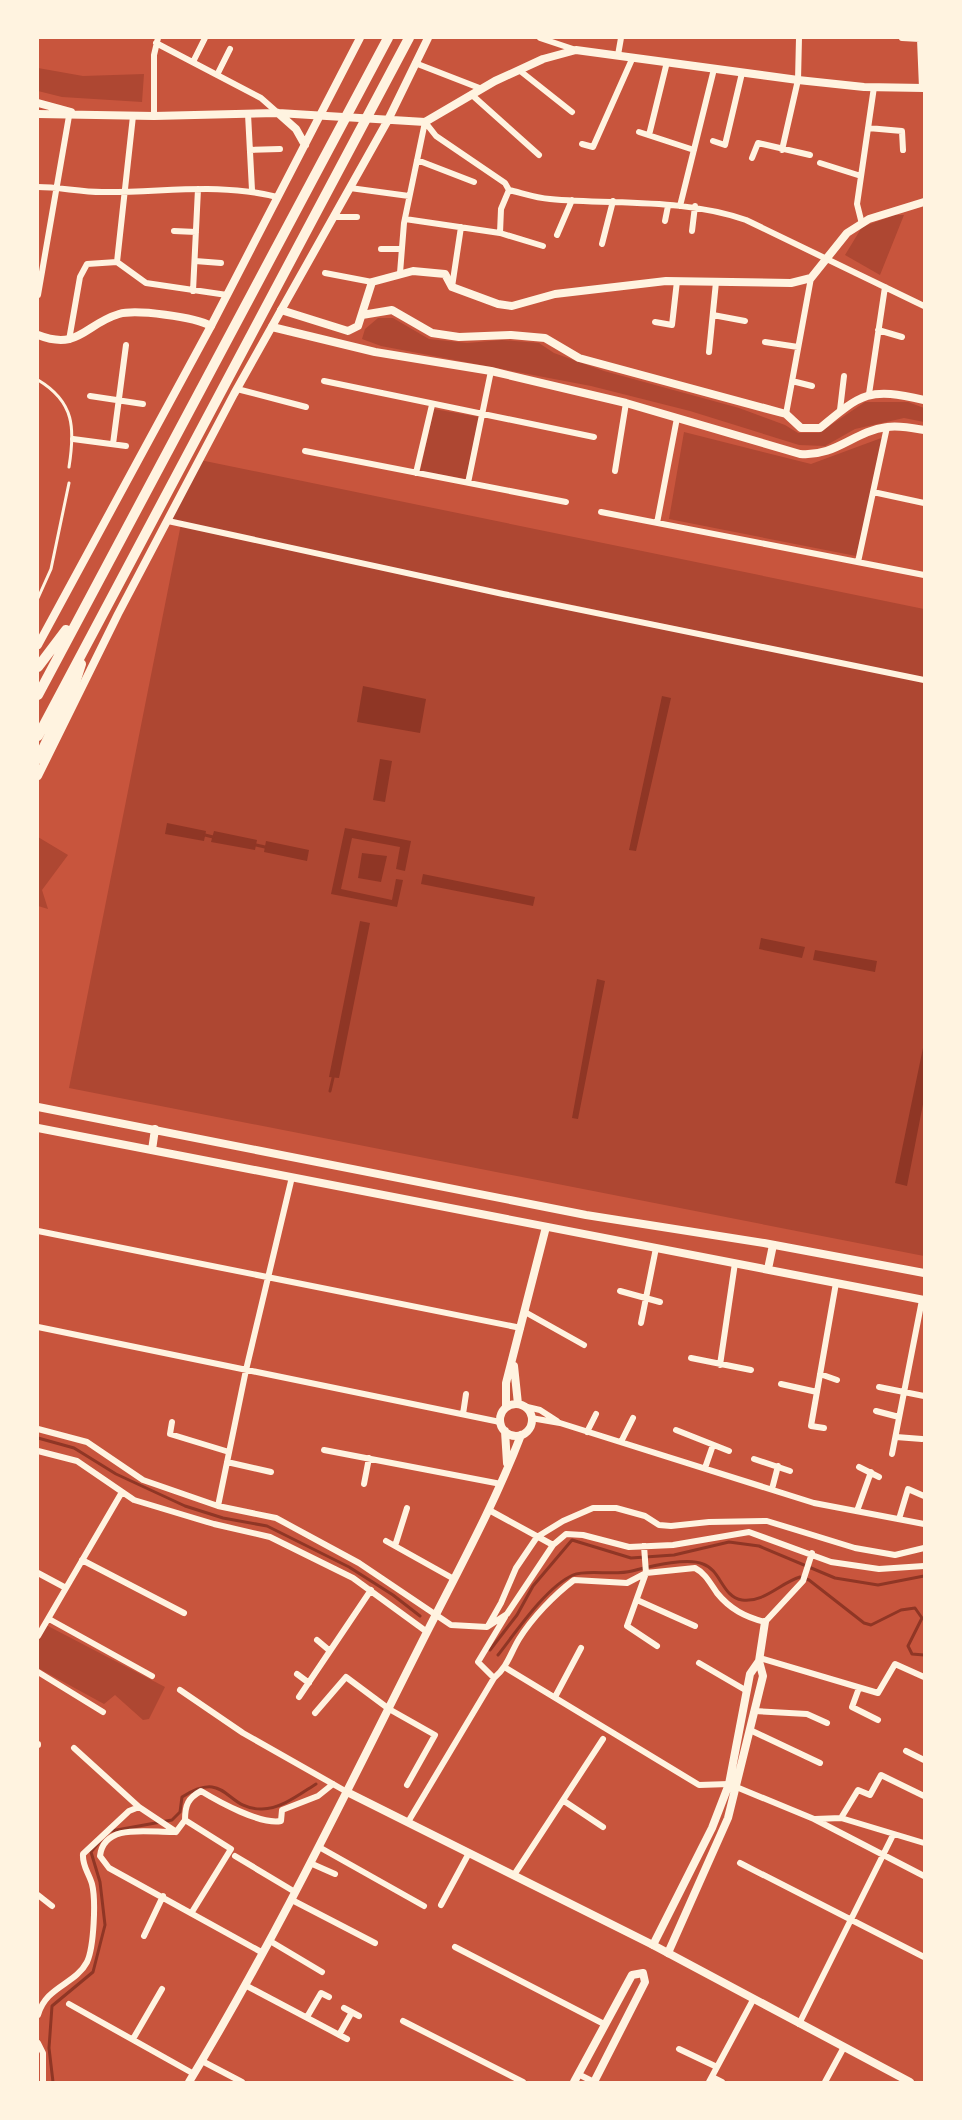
<svg xmlns="http://www.w3.org/2000/svg" width="962" height="2120" viewBox="0 0 962 2120" font-family="Arial,sans-serif">
  <style>
    .green { fill: #ae4732 }
    .water { fill: #8f3625 }
    .lines { fill: none; stroke-linecap: round; stroke-linejoin: round }
    .stream { stroke: #8f3625; stroke-width: 3 }
    .service { stroke: #fff3e0; stroke-width: 3 }
    .minor { stroke: #fff3e0; stroke-width: 6 }
    .tertiary { stroke: #fff3e0; stroke-width: 8 }
    .secondary { stroke: #fff3e0; stroke-width: 8 }
    .trunk { stroke: #fff3e0; stroke-width: 10 }
  </style>
  <rect width="100%" height="100%" fill="#c8553d"/>
  <path class="green" d="M38,68l45,8 61,-2 -2,28 -80,-5 -24,-6z
    M895,215h9l-24,60 -35,-20 17,-28z
    M378,318h15l36,21 38,4 35,-3 37,3 15,10 50,18 135,37 46,17 13,8h21l46,-31h43l16,6v14l-20,-4 -49,11 -30,17 -26,-1 -109,-34 -99,-25 -210,-40 -19,-7 3,-10z
    M434,409l45,8 -13,62 -46,-8z
    M684,432l127,32 73,-27 -28,119 -187,-37z
    M200,460l724,149v69l-664,-138 664,140v576l-855,-168 112,-564 -13,-3z
    M38,837l30,18 -26,35 6,19 -10,-3z
    M46,1625l119,62 -16,32 -6,1 -28,-25 -11,9 -66,-36v-27z"/>
  <path class="water" d="M363,686l63,13 -6,34 -63,-11z
    M662,696l9,2 -35,153 -7,-1z
    M380,759l12,2 -7,41 -12,-2z
    M167,823l39,8 -2,10 -39,-7z
    M345,828l66,13 -6,30 -9,-2 4,-22 -48,-9 -11,51 51,11 4,-21 7,1 -6,27 -66,-13z
    M214,831l43,9 -2,10 -44,-8z
    M266,841l43,9 -2,11 -43,-9z
    M362,853l25,3 -6,26 -23,-4z
    M423,874l112,23 -2,9 -112,-22z
    M360,921l10,2 -31,155 -10,-1z
    M761,938l44,9 -3,11 -43,-9z
    M815,950l62,11 -2,11 -62,-12z
    M597,979l8,2 -27,138 -6,-1z
    M924,1043v56l-17,87 -12,-3z"/>
  <g class="lines">
    <path class="stream" d="M205,835l8,2
      M256,845l9,2
      M330,1091l3,-13
      M38,1438l36,10 42,26 69,32 38,12 44,8 82,41 44,28 27,21
      M490,1650l27,-35 16,-29 39,-46 59,18 43,-3 55,-13 30,4 76,32 43,7 46,-9
      M498,1655c18,-23 48,-68 75,-80 14,-6 41,1 59,-4 17,-4 54,-14 71,-7 18,6 19,33 39,36 22,3 38,-17 58,-23l9,3 55,43 7,2 30,-15 14,-2 7,10 -14,28 4,8 12,1
      M111,1831l61,-11 8,-8 2,-15c46,-29 42,13 80,12 19,0 38,-15 54,-25
      M53,2082l-4,-34 3,-42 41,-34 12,-47 -5,-43 -9,-30 9,-11"/>
    <path class="service" d="M38,380c37,22 37,49 31,87
      M38,598l13,-29 18,-86"/>
    <path class="minor" d="M540,38l36,12
      M902,38l18,1
      M156,43l105,55 17,15
      M618,55l3,-17
      M193,62l12,-24
      M415,63l67,26
      M519,70l53,42
      M217,75l13,-26
      M922,88l-2,-49h4
      M472,95l67,60
      M248,114l4,76
      M154,116v-61l4,-17
      M425,122l11,14 69,47 4,7c13,3 27,8 41,9 65,6 133,-1 196,21l178,86
      M868,128l34,3 1,19
      M639,132l55,18
      M649,135l18,-73
      M713,141l12,4 17,-72
      M582,144l11,3 40,-90
      M250,150l30,-1
      M782,150l16,-70 1,-42
      M752,158l6,-15 52,12
      M417,160l57,22
      M820,163l41,13
      M38,187c21,0 42,5 64,5 59,1 117,-10 175,5
      M350,188l59,8
      M680,206l34,-137
      M334,217h23
      M405,219l95,14 1,-24 8,-19
      M665,221l3,-15
      M862,224l-5,-20 17,-117
      M174,231l22,1
      M692,231l3,-25
      M500,233l43,13
      M557,235l15,-35
      M602,244l11,-43
      M381,249h20
      M195,261l26,2
      M117,262l16,-146
      M325,273l47,9
      M400,273l4,-50 21,-101
      M452,287l9,-60
      M193,291l5,-102
      M38,295l31,-179
      M713,315l32,6
      M655,322l17,3 5,-44
      M878,330l24,7
      M69,340l11,-63 7,-13 30,-2 29,21 81,12
      M765,342l33,5
      M709,352l7,-70
      M324,381l270,56
      M792,381l20,5
      M237,389l69,18
      M869,394l16,-107
      M90,396l53,8
      M840,410l4,-34
      M786,414l25,-136
      M73,439l53,7
      M113,444l13,-99
      M305,451l261,51
      M615,471l11,-68
      M416,473l16,-68
      M468,483l23,-112
      M873,492l51,11
      M601,512l323,63
      M168,521l335,73 421,86
      M657,523l20,-105
      M858,562l29,-135
      M38,1231l483,97
      M620,1291l40,11
      M525,1312l59,33
      M641,1323l15,-75
      M38,1327l462,95
      M691,1358l60,12
      M720,1365l15,-102
      M820,1374l17,6
      M781,1384l36,8
      M879,1387l45,9
      M523,1406l17,4 17,11
      M876,1411l23,6
      M463,1414l3,-20
      M531,1418l29,5 254,80 110,21
      M172,1422l-2,12 59,18
      M824,1428l-13,-2 25,-143
      M38,1429l49,13 56,38 75,26 58,12 83,45 92,62 36,2 20,-13 46,-69 13,-11 17,1 46,12 44,-2 76,-13 82,30 48,7 45,-3
      M676,1430l53,21
      M587,1432l9,-18
      M896,1437l26,2
      M621,1442l12,-24
      M324,1450l177,34
      M38,1451l39,10 57,39 80,24 56,13 83,41 74,54
      M892,1454l30,-154
      M754,1459l36,12
      M227,1462l44,10
      M859,1467l20,10
      M705,1468l8,-23
      M364,1484l5,-26
      M772,1489l6,-23
      M218,1506l28,-136 46,-193
      M489,1510l64,35
      M857,1511l14,-39
      M899,1519l9,-30 16,7
      M386,1541l68,38
      M395,1546l12,-38
      M644,1546l2,27 -19,53 30,20
      M82,1560l102,53
      M38,1573l28,15
      M637,1600l58,26
      M49,1619l103,57
      M488,1626l13,-23 15,-35 21,-31 26,-16 30,-13h23l29,8 14,9 12,1 38,-4 58,-1 88,27 40,7 29,-7
      M38,1636l84,-144
      M317,1640l13,11
      M760,1658l118,35 17,-29 29,13
      M699,1663l48,28
      M506,1668l193,117 30,-1 85,35 110,57
      M38,1672l65,40
      M297,1674l12,9
      M494,1678l-16,-16 27,-45
      M859,1688l-7,19 26,13
      M180,1690l63,43 104,59
      M299,1697l72,-107
      M555,1697l26,-49
      M754,1711l53,3 20,9
      M315,1713l31,-36 43,32 46,26 -28,50
      M750,1730l70,33
      M38,1744v1
      M74,1748l65,59 36,24
      M906,1751l18,9
      M564,1801l39,26
      M841,1818l17,-28 12,5 11,-20 43,21
      M815,1819l26,-1 83,25
      M185,1820l46,29 -39,63
      M408,1822l86,-144c14,-12 16,-24 25,-39 13,-21 35,-44 55,-59l53,3 19,-10 49,-5c10,5 15,15 22,25 13,16 28,24 48,29l38,-41 9,-28
      M176,1832c-26,1 -72,-10 -76,24l9,12 154,85
      M176,1832l9,-12c0,-15 3,-22 16,-29 18,11 60,34 80,30l1,-11 36,-14 15,-12
      M319,1847l105,59
      M235,1856l60,36
      M310,1863l25,11
      M740,1863l184,94
      M514,1875l89,-136
      M38,1895l14,11
      M292,1900l83,43
      M441,1905l28,-52
      M144,1936l19,-40
      M270,1941l52,31
      M455,1947l149,77
      M245,1985l102,54
      M69,2004l125,70
      M344,2008l15,8
      M38,2015c8,-29 37,-30 49,-53 7,-15 9,-62 5,-78 -3,-11 -10,-18 -9,-30l46,-43 10,-4
      M307,2017l14,-24 8,4
      M403,2021l120,61
      M799,2024l94,-189
      M339,2035l13,-23
      M133,2039l29,-50
      M38,2043l5,10v29
      M679,2049l38,18
      M202,2061l40,21
      M578,2074l16,8
      M712,2077l10,5
      M709,2082l44,-82
      M825,2082l19,-35"/>
    <path class="tertiary" d="M281,310l67,21 10,-5 14,-44 41,-11 32,3 7,13 46,17 14,2 43,-12 111,-13 125,2 20,-5 36,-45 22,-14 55,-17
      M362,315l30,-5 40,23 27,4 52,-2 34,3 34,20 207,56 15,14h19c42,-35 49,-41 104,-28
      M272,327l103,25 116,19 135,32 174,51c36,3 54,-23 87,-27 12,-2 26,1 37,3
      M38,335c41,16 47,-11 81,-21 17,-5 76,3 92,12
      M514,1366l4,38
      M500 1420a16 16 0 1 1 32 0a16 16 0 1 1-32 0Z
      M506,1407v-24l40,-156
      M505,1431l2,32
      M653,1945l59,-117 17,-44 21,-110 9,-13 6,-39
      M668,1953l60,-135 35,-142 -4,-15
      M189,2082c88,-145 161,-298 238,-450 33,-65 68,-129 94,-197
      M574,2082l58,-107 11,-2 2,9 -51,100"/>
    <path class="secondary" d="M38,103l33,9
      M278,113l18,16 9,16
      M38,114l116,2 124,-3 147,9 70,-41 48,-22 33,-9 222,30 66,7 60,1
      M38,645l173,-319 149,-288
      M38,776l80,-162 116,-220 154,-274 40,-82
      M38,1107l548,108 178,28 160,30
      M38,1128l886,172
      M152,1150l3,-21
      M768,1269l5,-24
      M347,1792l306,153 257,137"/>
    <path class="trunk" d="M38,667l28,-37
      M38,695l350,-657
      M38,736l371,-698
      M38,759l36,-73 7,-22"/>
  </g>
  <rect width="962" height="2120" fill="none" stroke="#fff3e0" stroke-width="78"/>
</svg>
